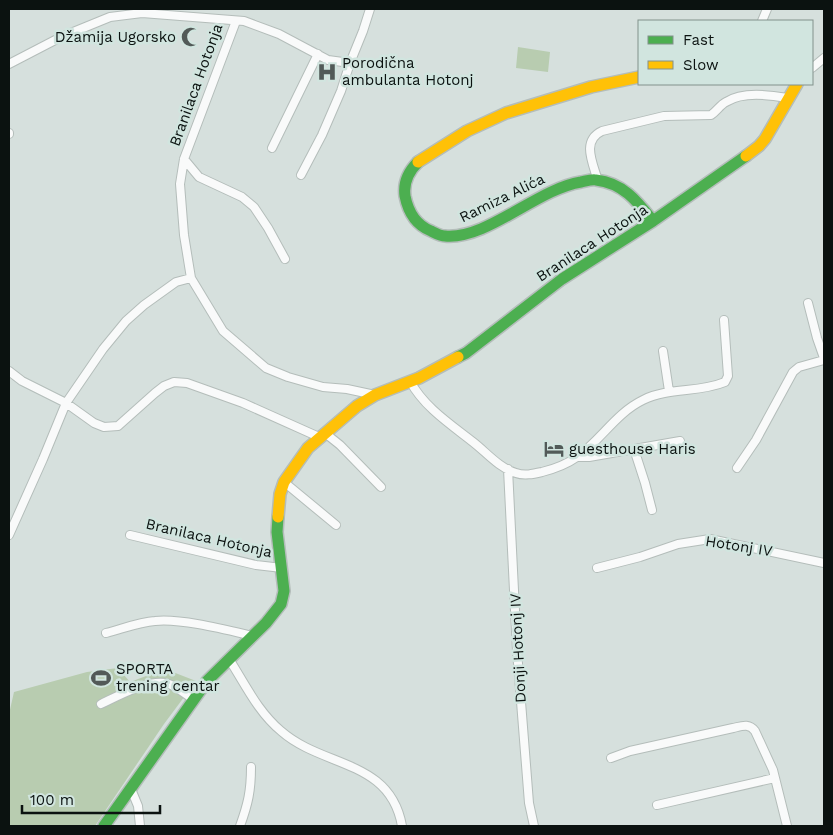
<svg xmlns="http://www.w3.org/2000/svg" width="833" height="835" viewBox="0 0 833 835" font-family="'Work Sans',sans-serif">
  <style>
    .green { fill: #b8ccb0 }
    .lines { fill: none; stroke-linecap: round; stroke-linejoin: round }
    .street-casing { stroke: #b4bdba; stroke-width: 10 }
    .fast-casing { stroke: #b4bdba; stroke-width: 14 }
    .slow-casing { stroke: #b4bdba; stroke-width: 14 }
    .street { stroke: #f9fafa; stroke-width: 8 }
    .fast { stroke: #4caf50; stroke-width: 11 }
    .slow { stroke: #ffc107; stroke-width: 11 }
    .labels { text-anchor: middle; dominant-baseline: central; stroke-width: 5; stroke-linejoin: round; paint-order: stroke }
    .poi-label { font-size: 15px; fill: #0b1210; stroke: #d1e5df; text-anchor: start }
    .street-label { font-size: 15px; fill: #0b1210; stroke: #d1e5df }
  </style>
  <rect width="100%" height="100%" fill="#d6e0dd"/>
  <path class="green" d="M518,47l32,5 -2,20 -32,-4z
    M118,668l12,14 35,-13 31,12 -32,43 -69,102h-86v-112l5,-22 73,-20z"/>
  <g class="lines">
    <defs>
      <path id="street" d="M236,21l-52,138 -4,25 4,51 7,43 32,53 43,37 22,9 35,10 24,2 28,6
        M762,21l5,-12
        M9,64l52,-27 49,-20 32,-4 102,8 35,13 49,26 22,3 13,-32 7,-22
        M812,68l12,-10
        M9,133v1
        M272,148l46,-94
        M184,159l15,18 43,20 12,10 14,21 17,31
        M301,175l21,-40 19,-44 9,-28
        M598,181c-5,-18 -17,-40 4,-50l62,-15 47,-1c6,-4 9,-10 15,-13 17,-11 43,-7 62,-4
        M808,303l9,35 7,20
        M663,351l6,40
        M9,371l13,10 44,22 28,20 10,4 14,-1 37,-33 9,-7 10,-4 13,1 56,20 76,34
        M410,381c14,26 40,43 63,61 13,10 26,26 43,31 8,3 17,1 26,-1 12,-3 25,-8 35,-15 24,-17 39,-44 66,-57 26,-13 56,-7 82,-18l3,-6 -4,-56
        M325,433l15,12 41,42
        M634,449l11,34 7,27
        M577,457h12l91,-16
        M737,468l19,-28 37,-68 6,-5 25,-7
        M508,469l9,182 12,152 5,23
        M284,482l52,43
        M9,535l34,-76 23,-56 37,-54 23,-28 18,-16 32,-23 15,-4
        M130,535l126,30 26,3
        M597,568l43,-11 38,-13 32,-5 114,24
        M106,633c16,-4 33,-11 49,-12 25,-3 72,9 98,15
        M229,659c16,25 29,53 52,72 42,37 109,28 121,95
        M101,704c17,-8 49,-26 68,-20 8,3 16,10 24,15
        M611,758l19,-7 103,-23c9,-2 16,-5 22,3l18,39 14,56
        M131,789l7,17 2,20
        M657,805l118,-27
        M240,826c8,-22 11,-35 11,-59"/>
      <path id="fast" d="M418,162c-9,9 -15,20 -13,34 3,15 11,29 26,35 4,2 9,5 14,5 42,4 92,-47 136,-54 5,-1 11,-3 15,-2 27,3 41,21 57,41
        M458,357l8,-4 96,-74 91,-58 93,-65
        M104,826l103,-145 59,-58 15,-19 3,-13 -7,-59 1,-15"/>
      <path id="slow" d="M746,156l13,-10 6,-7 32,-55
        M418,162l49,-31 39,-18 85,-26 48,-10
        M278,517l2,-23 4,-12 24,-34 49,-42 18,-11 44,-17 39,-21"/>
    </defs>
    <use href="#street" class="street-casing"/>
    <use href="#fast" class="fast-casing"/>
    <use href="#slow" class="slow-casing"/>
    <use href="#street" class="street"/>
    <use href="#fast" class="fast"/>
    <use href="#slow" class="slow"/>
  </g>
  <defs>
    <symbol id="mosque-bare" viewBox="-9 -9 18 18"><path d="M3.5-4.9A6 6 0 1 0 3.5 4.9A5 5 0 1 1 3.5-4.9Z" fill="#525a58" stroke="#d1e5df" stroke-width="2.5" paint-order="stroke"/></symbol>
    <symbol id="hospital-bare" viewBox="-9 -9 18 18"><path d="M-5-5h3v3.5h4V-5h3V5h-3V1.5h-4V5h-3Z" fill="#525a58" stroke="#d1e5df" stroke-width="2.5" paint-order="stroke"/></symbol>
    <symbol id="hotel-bare" viewBox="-9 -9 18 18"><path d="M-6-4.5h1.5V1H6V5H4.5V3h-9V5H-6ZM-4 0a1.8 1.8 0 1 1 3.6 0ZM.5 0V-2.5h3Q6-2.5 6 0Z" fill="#525a58" stroke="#d1e5df" stroke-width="2.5" paint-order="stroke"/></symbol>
    <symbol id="stadium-bare" viewBox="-9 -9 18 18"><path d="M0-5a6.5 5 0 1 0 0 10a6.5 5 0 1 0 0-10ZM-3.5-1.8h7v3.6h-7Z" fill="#525a58" stroke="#d1e5df" stroke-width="2.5" paint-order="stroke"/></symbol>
  </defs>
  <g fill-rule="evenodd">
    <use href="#mosque-bare" x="177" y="23" width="28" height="28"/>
    <use href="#hospital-bare" x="313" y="58" width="28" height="28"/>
    <use href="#hotel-bare" x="540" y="435" width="28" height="28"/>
    <use href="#stadium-bare" x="87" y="664" width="28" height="28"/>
  </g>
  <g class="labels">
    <g class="poi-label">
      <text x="176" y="37" text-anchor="end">Džamija Ugorsko</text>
      <text x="342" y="63">Porodična<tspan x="342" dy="17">ambulanta Hotonj</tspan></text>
      <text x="569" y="449">guesthouse Haris</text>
      <text x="116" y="669">SPORTA<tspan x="116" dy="17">trening centar</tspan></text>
    </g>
    <g class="street-label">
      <text transform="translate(196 85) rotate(-70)">Branilaca Hotonja</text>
      <text transform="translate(502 198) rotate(-26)">Ramiza Alića</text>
      <text transform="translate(592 243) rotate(-33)">Branilaca Hotonja</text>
      <text transform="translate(209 538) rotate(13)">Branilaca Hotonja</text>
      <text transform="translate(739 546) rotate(9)">Hotonj IV</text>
      <text transform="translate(518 648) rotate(-93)">Donji Hotonj IV</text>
    </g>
  </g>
  <rect width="833" height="835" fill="none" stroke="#0b1210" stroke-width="20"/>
  <rect x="638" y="20" width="175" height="65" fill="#d1e5df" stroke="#82918c"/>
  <rect x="648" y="36" width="25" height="8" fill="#4caf50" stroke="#82918c"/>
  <text x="683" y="45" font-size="15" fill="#0b1210">Fast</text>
  <rect x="648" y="61" width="25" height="8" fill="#ffc107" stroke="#82918c"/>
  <text x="683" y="70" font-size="15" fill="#0b1210">Slow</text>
  <path d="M22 805v8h138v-8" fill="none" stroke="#0b1210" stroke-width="2.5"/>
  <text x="30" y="805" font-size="15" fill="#0b1210" stroke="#d1e5df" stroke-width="4" paint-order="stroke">100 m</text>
</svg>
